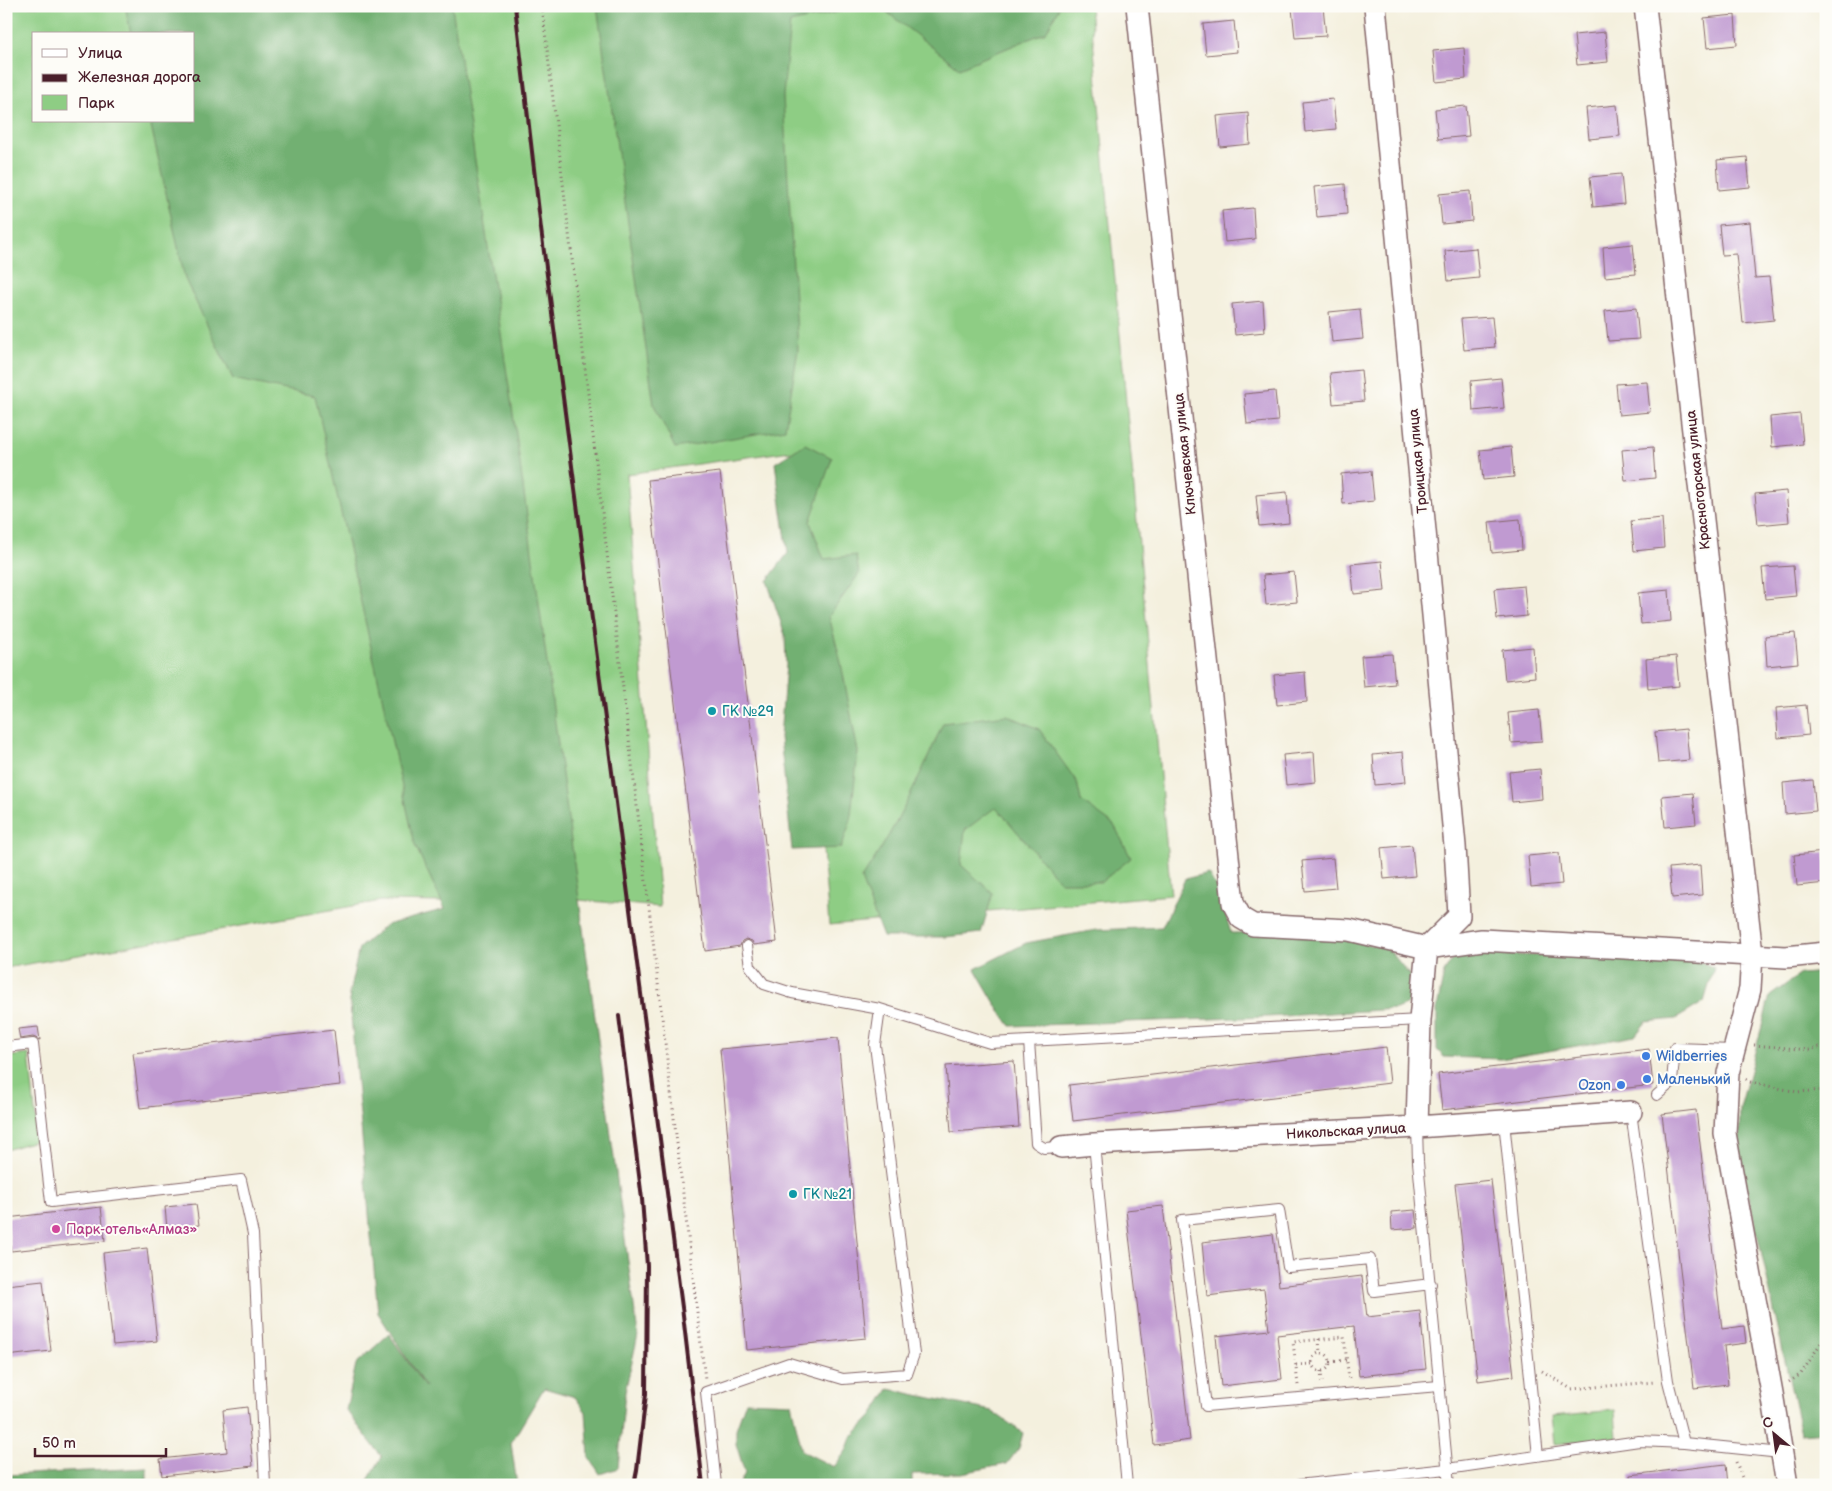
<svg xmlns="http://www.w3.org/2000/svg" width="1832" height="1491" viewBox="0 0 1832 1491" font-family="'Balsamiq Sans',sans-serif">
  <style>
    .green { fill: #8ecd84; stroke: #6c7658; fill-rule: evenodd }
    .forest { fill: #72b072; stroke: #5e684e }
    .building { fill: #c09ad1 }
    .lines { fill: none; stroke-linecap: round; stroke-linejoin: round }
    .lane-casing { stroke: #86686a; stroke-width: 12 }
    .street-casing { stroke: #86686a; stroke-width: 24 }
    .path { stroke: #86686a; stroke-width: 3; stroke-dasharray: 1 4; stroke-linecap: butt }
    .lane { stroke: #fff; stroke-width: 10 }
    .street { stroke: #fff; stroke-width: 21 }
    .rail { stroke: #4a1f2b; stroke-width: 4 }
    .culture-dot { fill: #0f9aa8; stroke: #fdfcf7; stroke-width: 2 }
    .shop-dot { fill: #3f7fe0; stroke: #fdfcf7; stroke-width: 2 }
    .hotel-dot { fill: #d1479c; stroke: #fdfcf7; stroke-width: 2 }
    .labels { text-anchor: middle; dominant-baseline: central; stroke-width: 4; stroke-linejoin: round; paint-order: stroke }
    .street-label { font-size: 14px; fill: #4a1f2b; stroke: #fdfcf7 }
    .culture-label { font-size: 14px; fill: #0d838f; stroke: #fdfcf7; text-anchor: start }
    .shop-label { font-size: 14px; fill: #366cbe; stroke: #fdfcf7; text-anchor: start }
    .hotel-label { font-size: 14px; fill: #b23c85; stroke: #fdfcf7; text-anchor: start }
  </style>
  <rect width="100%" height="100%" fill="#fdfcf7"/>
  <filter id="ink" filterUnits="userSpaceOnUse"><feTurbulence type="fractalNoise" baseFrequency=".02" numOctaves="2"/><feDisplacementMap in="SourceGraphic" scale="10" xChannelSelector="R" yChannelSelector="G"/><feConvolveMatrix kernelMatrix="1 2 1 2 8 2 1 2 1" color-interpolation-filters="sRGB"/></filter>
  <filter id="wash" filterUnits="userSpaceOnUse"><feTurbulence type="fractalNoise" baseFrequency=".0096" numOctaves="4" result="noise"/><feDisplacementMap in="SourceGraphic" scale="20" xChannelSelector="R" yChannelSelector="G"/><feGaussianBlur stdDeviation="1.12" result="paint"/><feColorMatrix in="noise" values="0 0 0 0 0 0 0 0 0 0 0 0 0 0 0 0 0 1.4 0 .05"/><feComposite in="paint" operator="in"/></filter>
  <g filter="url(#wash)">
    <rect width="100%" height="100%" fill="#f4f0de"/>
    <path class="green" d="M6,6h1084l81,889 -342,30 -38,-474 -164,23 33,433 -163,-14 -54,9 -62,-1 -375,67zM34,34h160v87h-160z
      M29,1054l9,86 -32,10v-93z
      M1615,1410l2,28 -62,6 -3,-28z"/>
    <path class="forest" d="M125,6h327l64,428 122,901 -13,57 -7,76 -18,6 -11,-17 -3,-45 -11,-15 -31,-9 -33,55 6,42h-152l17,-28 -36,-47 10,-46 33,-30 36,53 -47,-74 -29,-319 10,-46 27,-23 59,-16 -30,-64 -100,-449 -82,-17 -48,-100 -35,-158h44v-87h-63z
      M597,6h266l-73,17 -7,73 15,254 -13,79 -110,19 -21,-43z
      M879,6h181l-14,26 -87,36z
      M805,444l27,14 -22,64 14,37 32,-4 3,19 -30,42 12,47 17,89 -8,71 -9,25 -49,2 -12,-113 6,-72 -1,-30 -18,-54 21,-28 -13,-90z
      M1007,715l32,14 38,53 4,19 33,24 17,33 -30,24h-41l-64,-75 -31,23 -4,35 32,28 -12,40 -35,4h-63l-22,-58c34,-48 59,-102 82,-156z
      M1208,873l11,19 12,41 68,-1 89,16 23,29 -3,27 -12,5 -129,8 -256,9 -12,-16 -24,-41 51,-26 70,-13 66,-3 23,-48z
      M1456,954l237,4 21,10 -10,34 -28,17 -30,3 -11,14 -133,23 -58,-2 -7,-7v-41l7,-37z
      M1826,972v460l-25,2 -62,-283 1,-43 30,-112 30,-22z
      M889,1389l103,22 31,22 -4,15 -12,16 -45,9 -50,1v11h-173l6,-12 -9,-29v-15l10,-28 45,2 11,48 32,16 12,-16 5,-13 21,-22z
      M147,1468v17h-141v-10z"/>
    <g id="blocks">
      <path class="building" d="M1312,6h11l3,30 -31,2 -3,-30z
        M1735,15l2,30 -30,3 -3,-30z
        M1234,21l3,31 -31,3 -3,-31z
        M1605,32l3,30 -31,3 -3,-30z
        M1464,48l2,31 -30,3 -3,-31z
        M1333,99l3,30 -31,3 -3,-30z
        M1617,105l3,31 -31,3 -3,-31z
        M1466,106l3,30 -31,3 -3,-30z
        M1248,113l2,31 -30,3 -3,-31z
        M1747,157l3,30 -31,3 -2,-30z
        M1621,174l3,30 -31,3 -3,-30z
        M1345,184l2,30 -30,3 -3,-30z
        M1470,191l2,30 -30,3 -3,-30z
        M1253,208l2,31 -30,3 -3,-31z
        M1750,222l5,56 14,-1 5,43 -31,3 -7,-69 -14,1 -3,-30z
        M1633,244l3,30 -31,3 -2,-30z
        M1476,248l3,30 -31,3 -3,-30z
        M1263,301l2,31 -30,3 -3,-31z
        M1636,308l3,31 -31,2 -3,-30z
        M1360,309l3,30 -31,3 -3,-30z
        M1492,317l3,30 -31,3 -3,-31z
        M1361,370l3,31 -31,3 -3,-31z
        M1501,378l3,30 -31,3 -2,-30z
        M1647,382l3,30 -31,3 -3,-31z
        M1275,391l3,30 -31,3 -3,-30z
        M1800,414l3,30 -31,3 -2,-30z
        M1511,447l3,30 -31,3 -3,-30z
        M1653,447l2,31 -30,3 -3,-31z
        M1371,471l3,30 -31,3 -2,-30z
        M720,472l57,470 -23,3 -2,-4 -6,-2 -4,2 -2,5 -35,5 -57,-471z
        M1786,491l3,31 -31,3 -3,-31z
        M1287,492l2,31 -30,3 -3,-31z
        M1662,518l2,30 -30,3 -3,-30z
        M1520,519l2,31 -30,3 -3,-31z
        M1382,561l3,30 -31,3 -3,-30z
        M1793,566l3,30 -31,3 -3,-31z
        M1294,572l3,30 -31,3 -3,-30z
        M1524,586l3,30 -30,3 -3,-30z
        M1669,590l2,31 -30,3 -3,-31z
        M1795,633l3,30 -31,3 -2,-30z
        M1533,647l2,30 -30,3 -3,-30z
        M1392,654l3,30 -31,3 -3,-31z
        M1676,656l3,30 -31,3 -2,-30z
        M1305,672l2,30 -30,3 -3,-30z
        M1806,705l3,30 -31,3 -2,-30z
        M1539,710l3,31 -31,2 -3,-30z
        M1686,729l3,31 -31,3 -3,-31z
        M1314,752l2,30 -30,3 -3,-30z
        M1403,752l3,30 -31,3 -2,-30z
        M1540,769l2,30 -30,3 -3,-30z
        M1813,780l3,31 -31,3 -2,-31z
        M1693,793l3,31 -31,3 -3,-31z
        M1412,845l3,31 -31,3 -3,-31z
        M1825,852l1,31 -29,3 -3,-31z
        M1559,853l3,31 -31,3 -3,-31z
        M1333,858l3,30 -31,3 -3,-30z
        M1700,865l2,30 -30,3 -3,-30z
        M38,1027l2,13 -7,-3 -13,2 -2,-10z
        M334,1030l6,55 -200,23 -7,-55z
        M838,1038l28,300 -119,12 -27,-301z
        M1386,1047l4,36 -317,38 -4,-36z
        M1649,1049l4,36 -211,25 -4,-36z
        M1014,1061l5,66 -68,5 -5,-66z
        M1696,1110l26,219 22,-3 2,17 -22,3 4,38 -34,4 -32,-274z
        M1491,1180l23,196 -36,5 -23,-197z
        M196,1204l3,21 -32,4 -2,-22z
        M1163,1206l27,234 -36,5 -28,-235z
        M101,1207l4,34 -94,10 -4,-33z
        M1415,1210l2,18 -25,2 -1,-18z
        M1273,1234l6,52 83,-10 5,41 53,-6 6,58 -67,7 -5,-50 -77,9 5,44 -61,7 -5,-50 53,-6 -5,-41 -57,7 -5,-54z
        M147,1248l10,93 -44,4 -10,-92z
        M43,1281l8,70 -45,5v-71z
        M247,1407l6,59 -91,10 -2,-17 67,-7 -4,-42z
        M1726,1464l2,21h-97l-1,-10z"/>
    </g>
  </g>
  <g filter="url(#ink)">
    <use href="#blocks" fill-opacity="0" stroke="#86686a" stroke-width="1"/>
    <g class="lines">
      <defs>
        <path id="lane" d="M747,946l3,20 14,18 28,9 88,16
          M1029,1041l7,102 8,5 17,-1
          M6,1047l27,-3 18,158 190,-22 12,54 12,251
          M1657,1095l15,-13 3,-34 58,2
          M1631,1112l37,269 16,62
          M1504,1121l34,335
          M1417,1127l1,35 31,323
          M1094,1144l33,341
          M1431,1284l-57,7 -4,-32 -82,8 -9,-57 -97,10 24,186 233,-20
          M716,1485l-10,-93 83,-29 54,16 64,-5 7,-20 -39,-309 5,-36 110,34 430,-23
          M1297,1485l150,-16 192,-28 45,2 97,10"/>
        <path id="street" d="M1137,6l96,897 8,15 12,7 96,5 78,18 55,-8 304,17 40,-4
          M1375,6l80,840 4,70 -32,32 -7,72 -3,107
          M1645,6l107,948 -2,35 -22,84 -3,60 47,260 15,92
          M1061,1147l33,-3 323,-17 214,-15"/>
      </defs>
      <use href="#lane" class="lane-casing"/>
      <use href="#street" class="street-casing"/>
      <path class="path" d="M542,6l163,1373
        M1754,1045l55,5 17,-5
        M1746,1079l4,3 47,10 29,-2
        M1319,1339l1,14
        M1312 1362a9 9 0 1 1 18 0a9 9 0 1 1-18 0Z
        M1330,1362l17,-2
        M1296,1365l16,-1
        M1321,1371l1,12
        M1542,1371l29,18 84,-7
        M1789,1382l12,-8 25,-39
        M1298,1385l-5,-43 51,-5 5,43
        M1736,1462l9,23"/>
      <use href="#lane" class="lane"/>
      <use href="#street" class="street"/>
      <path class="rail" d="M515,6l26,223 142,1086 20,170
        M619,1016l23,183 5,67 -1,128 -9,76 -3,15"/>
    </g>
  </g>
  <g class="culture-dot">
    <circle cx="712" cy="711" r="5"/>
    <circle cx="793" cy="1194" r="5"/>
  </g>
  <g class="shop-dot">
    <circle cx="1646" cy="1056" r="5"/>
    <circle cx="1647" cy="1079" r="5"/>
    <circle cx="1621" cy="1085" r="5"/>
  </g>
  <circle class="hotel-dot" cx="56" cy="1229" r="5"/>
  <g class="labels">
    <g class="street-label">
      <text transform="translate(1185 454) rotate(-96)">Ключевская улица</text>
      <text transform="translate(1418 461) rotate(-95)">Троицкая улица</text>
      <text transform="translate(1698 480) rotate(-96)">Красногорская улица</text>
      <text transform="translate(1346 1131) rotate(-3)">Никольская улица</text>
    </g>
    <g class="culture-label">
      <text x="722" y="711">ГК №29</text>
      <text x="803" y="1194">ГК №21</text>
    </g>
    <g class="shop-label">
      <text x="1656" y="1056">Wildberries</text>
      <text x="1657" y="1079">Маленький</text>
      <text x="1611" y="1085" text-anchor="end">Ozon</text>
    </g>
    <g class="hotel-label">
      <text x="66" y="1229">Парк-отель«Алмаз»</text>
    </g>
  </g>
  <rect width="1832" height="1491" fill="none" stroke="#fdfcf7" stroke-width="25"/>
  <rect x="32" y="32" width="162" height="90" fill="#fdfcf7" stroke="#b5a4a5"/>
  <rect x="42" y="49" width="25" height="8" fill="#ffffff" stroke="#b5a4a5"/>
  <text x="78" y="58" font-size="15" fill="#4a1f2b">Улица</text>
  <rect x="42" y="74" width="25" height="8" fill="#4a1f2b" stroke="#b5a4a5"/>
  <text x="78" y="82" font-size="15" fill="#4a1f2b">Железная дорога</text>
  <rect x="42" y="95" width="25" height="15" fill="#8ecd84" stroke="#b5a4a5"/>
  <text x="78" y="108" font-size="15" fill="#4a1f2b">Парк</text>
  <g transform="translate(1774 1434) rotate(331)" stroke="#fdfcf7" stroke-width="4" paint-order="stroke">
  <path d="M0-4L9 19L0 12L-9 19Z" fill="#4a1f2b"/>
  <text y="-8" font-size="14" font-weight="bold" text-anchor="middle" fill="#4a1f2b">С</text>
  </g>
  <path d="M35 1448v8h131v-8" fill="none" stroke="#4a1f2b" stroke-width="2.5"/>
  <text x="42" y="1448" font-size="15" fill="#4a1f2b" stroke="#fdfcf7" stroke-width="4" paint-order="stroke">50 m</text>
</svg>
